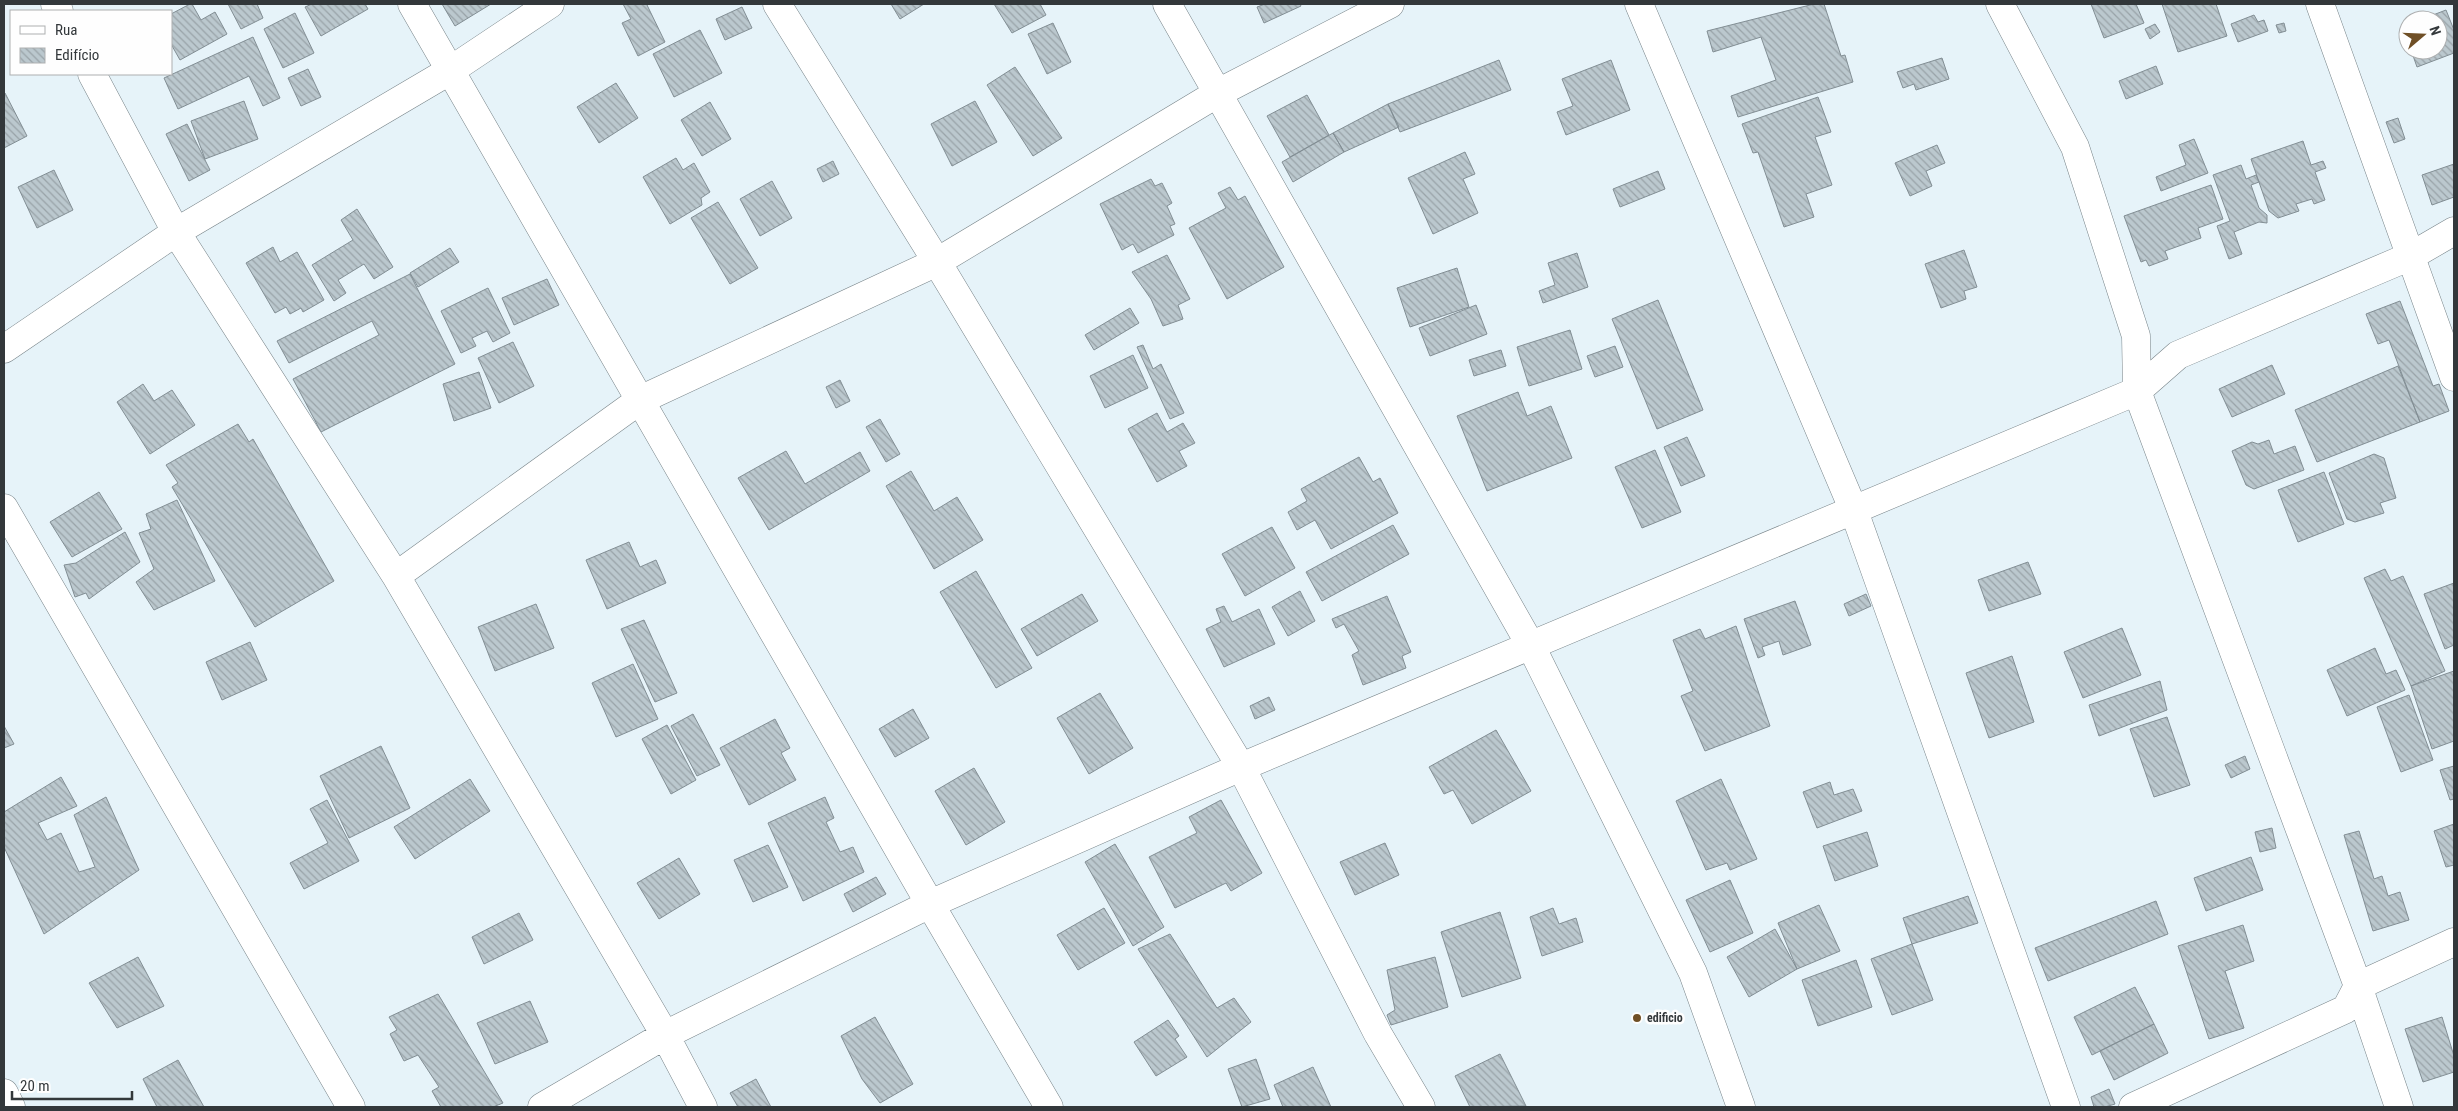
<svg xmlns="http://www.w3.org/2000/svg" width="2458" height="1111" viewBox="0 0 2458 1111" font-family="'Roboto Condensed',sans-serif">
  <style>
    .building { fill: url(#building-back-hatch); stroke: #828e94 }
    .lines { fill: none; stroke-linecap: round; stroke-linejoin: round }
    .street-casing { stroke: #788489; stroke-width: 29 }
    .street { stroke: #fff; stroke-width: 28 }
    .poi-dot { fill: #6f4f26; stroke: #fefefe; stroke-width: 2 }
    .labels { text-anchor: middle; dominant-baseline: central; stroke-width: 5; stroke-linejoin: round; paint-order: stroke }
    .poi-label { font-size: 12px; font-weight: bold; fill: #33383b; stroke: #fefefe; text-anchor: start }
  </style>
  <defs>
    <pattern id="building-back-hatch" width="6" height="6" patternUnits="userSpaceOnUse" patternTransform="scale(1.25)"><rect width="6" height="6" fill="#bbc8ce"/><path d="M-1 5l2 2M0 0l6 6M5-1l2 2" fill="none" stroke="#99a3a8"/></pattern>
  </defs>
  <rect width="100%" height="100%" fill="#e6f3f9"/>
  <path class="building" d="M190,4h2l9,16 14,-8 12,22 -47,26 -9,-16v-30z
    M228,4h29l6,14 -22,11z
    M312,4h53l3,5 -47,27 -16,-29z
    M442,4h49l-36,22z
    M623,4h26l-2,1 18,37 -27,14 -16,-33 9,-4z
    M891,4h33l-24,15z
    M994,4h46l6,11 -34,18z
    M1265,4h35l1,2 -37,17 -7,-16z
    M1814,4h10l17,52 4,-1 8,27 -115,35 -7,-21 45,-16 -15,-43 -48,15 -6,-21z
    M2091,4h45l8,19 -40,15z
    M2162,4h54l11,32 -49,16z
    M742,7l10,21 -27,12 -9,-21z
    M2446,10l8,20v23l-37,14 -6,-17h27v-30h-18z
    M295,13l19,40 -31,15 -19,-39z
    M2254,15l4,7 6,-2 4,11 -30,11 -7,-18z
    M1053,23l18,39 -24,12 -19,-40z
    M2284,23l2,8 -7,2 -3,-8z
    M2155,24l5,8 -10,7 -5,-10z
    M2408,24v18l-6,-15z
    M700,30l22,43 -48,24 -21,-43z
    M253,37l27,61 -17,8 -14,-30 -71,33 -14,-31z
    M1942,58l7,21 -33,11 -2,-6 -11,4 -6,-16z
    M1499,60l12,30 -111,42 -12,-28z
    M1611,60l19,50 -64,25 -9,-23 16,-6 -11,-27z
    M2156,66l7,18 -37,15 -7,-18z
    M1015,67l47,71 -29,18 -46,-71z
    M308,69l13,28 -20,9 -13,-28z
    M616,83l22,35 -39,25 -22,-36z
    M5,93l22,43 -23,12v-54z
    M1307,95l22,40 -39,22 -23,-41z
    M1818,97l13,35 -16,5 17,48 -26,9 8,23 -30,10 -26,-75 -5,1 -11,-29z
    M244,101l14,38 -53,20 -14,-38z
    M975,101l22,41 -45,24 -21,-42z
    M710,102l21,37 -29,17 -21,-36z
    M1388,104l11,23 -55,25 -11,-19z
    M2398,118l7,21 -11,4 -8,-21z
    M187,124l23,46 -21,11 -23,-47z
    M1333,133l11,19 -51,30 -11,-20z
    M2194,139l14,34 -47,18 -5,-14 30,-12 -7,-20z
    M2303,141l8,24 12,-4 3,7 -11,4 10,28 -11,4 -2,-5 -16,5 3,7 -21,7 -9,-7 -18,-52z
    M1937,145l8,18 -19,8 6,15 -22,10 -15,-33z
    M1465,152l10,22 -12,5 15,34 -45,21 -25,-56z
    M676,158l7,12 11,-7 16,29 -9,6 1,7 -32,19 -27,-47z
    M833,161l6,13 -16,8 -6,-13z
    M2454,164v33l-22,8 -10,-30z
    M2241,165l5,14 10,-4 3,7 -8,3 8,23 8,7v8l-8,-1 -25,10 8,22 -13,5 -12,-33 13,-5 -17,-46z
    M54,170l19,40 -36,18 -19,-41z
    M1658,171l7,18 -45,18 -7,-18z
    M1151,179l4,7 7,-3 10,20 -5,3 8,18 -5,2 4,9 -36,18 -5,-9 -11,6 -22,-46z
    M772,181l20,37 -32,18 -20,-37z
    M2211,185l12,34 -25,9 3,10 -36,13 3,8 -19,7 -3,-6 -5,2 -17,-46z
    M1230,187l8,13 7,-4 39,71 -57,32 -38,-71 37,-20 -8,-15z
    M718,202l40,66 -28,16 -39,-66z
    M357,209l36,58 -19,12 -10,-15 -26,16 8,13 -12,8 -22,-36 41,-25 -12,-20z
    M273,247l7,15 17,-10 27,48 -21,12 -2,-4 -11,6 -4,-7 -11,6 -29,-50z
    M450,248l9,14 -41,25 -8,-14z
    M1964,250l13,37 -13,4 2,8 -25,9 -16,-44z
    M1577,253l11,34 -45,16 -4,-12 16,-6 -7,-22z
    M1167,255l23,44 -12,6 5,14 -20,7 -12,-27 -19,-27z
    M1457,268l12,39 -59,20 -13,-39z
    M410,274l45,90 -134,68 -28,-53 86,-44 -7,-14 -83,42 -12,-22z
    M547,279l12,26 -45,20 -12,-27z
    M488,288l22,45 -17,9 -6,-11 -15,7 4,8 -15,7 -20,-42z
    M1658,300l45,110 -46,19 -45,-110z
    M2400,301l33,85 6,-2 10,27 -29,11 -31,-82 -11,4 -12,-30z
    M1476,305l11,29 -57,22 -11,-28z
    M1130,308l9,15 -45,27 -9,-15z
    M1570,330l12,39 -53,17 -12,-39z
    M513,342l21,44 -35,17 -21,-45z
    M1143,345l10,24 8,-5 23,49 -14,6 -33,-72z
    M1615,346l8,21 -28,10 -8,-21z
    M1501,350l5,16 -32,10 -5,-16z
    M1133,355l15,33 -43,20 -15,-32z
    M2272,365l13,29 -53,23 -13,-28z
    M2398,366l22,56 -103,40 -22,-52z
    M479,372l12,36 -37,13 -11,-37z
    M840,380l10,21 -14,7 -10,-21z
    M143,384l11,17 18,-11 23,35 -45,29 -33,-52z
    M1518,392l9,24 24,-10 21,52 -85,33 -30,-75z
    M1157,413l10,19 16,-9 12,20 -16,8 8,15 -30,16 -29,-53z
    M880,419l20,35 -14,8 -20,-35z
    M238,424l11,18 4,-3 81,142 -79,46 -83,-140 6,-4 -12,-18z
    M1687,437l18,39 -24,10 -17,-39z
    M2269,440l5,14 21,-8 9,24 -50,19 -8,-4 -14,-34 20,-9 6,2z
    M1655,450l26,62 -39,16 -27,-61z
    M786,451l19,33 55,-32 10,19 -101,59 -31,-52z
    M2374,454l10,4 12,40 -16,5 4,10 -29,9 -8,-3 -18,-46z
    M1359,457l14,25 7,-4 18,35 -67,36 -16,-29 -18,10 -9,-18 19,-11 -6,-12z
    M911,471l23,40 23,-14 26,43 -49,29 -48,-83z
    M2324,472l20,52 -46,18 -20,-52z
    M99,492l23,37 -50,28 -22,-35z
    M177,500l38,81 -61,29 -18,-28 18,-13 -15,-36 12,-4 -5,-15z
    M1393,525l16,29 -87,47 -16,-29z
    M1272,527l23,41 -50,28 -23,-42z
    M125,532l15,30 -51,37 -3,-6 -11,4 -11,-32 12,-2z
    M629,542l11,25 16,-7 10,23 -59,26 -21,-49z
    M2028,562l13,32 -52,17 -11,-31z
    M2385,569l6,12 12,-5 42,95 -34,15 -47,-108z
    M976,571l56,97 -36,20 -56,-96z
    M2454,583v62l-9,4 -21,-55z
    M1300,591l15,30 -27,15 -16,-29z
    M1082,594l16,27 -61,35 -16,-27z
    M1866,594l5,12 -22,10 -5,-12z
    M1387,596l24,56 -9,4 4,12 -43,17 -11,-30 7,-4 -15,-27 -8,4 -4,-9z
    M1795,601l16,44 -28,10 -4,-14 -17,6 3,8 -7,3 -14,-39z
    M536,604l18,44 -59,23 -17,-44z
    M1224,606l8,16 27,-13 16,35 -51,23 -18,-38 15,-7 -5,-13z
    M644,620l33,73 -22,9 -34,-73z
    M1736,626l34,100 -65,25 -24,-55 12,-5 -20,-51 27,-11 5,10z
    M2122,628l19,47 -58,23 -19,-46z
    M250,642l17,38 -45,20 -16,-38z
    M2375,648l11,26 10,-4 9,20 -58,26 -20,-46z
    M2012,656l22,66 -45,16 -23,-65z
    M633,664l25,55 -42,18 -24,-54z
    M2454,671v70l-22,8 -21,-63z
    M2160,681l7,29 -68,26 -10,-31z
    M1100,693l33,55 -44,26 -32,-56z
    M2409,695l24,65 -32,12 -24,-65z
    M1269,697l6,13 -20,9 -5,-13z
    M913,709l16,29 -34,19 -16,-28z
    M693,714l27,51 -23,11 -26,-50z
    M2167,717l23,68 -36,12 -24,-68z
    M775,719l15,29 -9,5 15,27 -47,25 -29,-57z
    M667,725l29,55 -25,14 -29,-55z
    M4,726l10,18 -10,4z
    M1496,730l35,61 -59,33 -19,-34 -9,4 -15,-27z
    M381,746l29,62 -61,30 -29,-62z
    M2245,756l5,13 -19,9 -6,-13z
    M2454,766v33l-4,1 -10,-30z
    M974,768l31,54 -39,23 -31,-54z
    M61,777l16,29 -39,17 9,17 14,-7 18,39 16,-5 -21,-52 32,-18 33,73 -95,64 -40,-87v-35z
    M470,779l20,32 -75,48 -21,-32z
    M1721,779l36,80 -27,11 -3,-7 -21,7 -30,-69z
    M1830,782l4,13 19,-6 9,22 -45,17 -14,-36z
    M825,797l9,21 -8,4 14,30 13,-5 11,25 -61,29 -35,-78z
    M327,800l32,61 -55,28 -14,-26 38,-20 -18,-34z
    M1221,800l41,73 -31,18 -5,-8 -51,25 -26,-51 48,-24 -8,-16z
    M2454,824v41l-8,2 -12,-36z
    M2272,828l4,20 -16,4 -5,-20z
    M2359,831l15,48 8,-3 6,20 12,-4 9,28 -36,11 -29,-96z
    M1867,832l11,34 -43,15 -12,-35z
    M1385,843l14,32 -44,20 -15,-33z
    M1115,844l49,83 -31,19 -48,-84z
    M768,845l20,42 -35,15 -19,-42z
    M2251,857l12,33 -57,21 -12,-33z
    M679,858l21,36 -41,25 -22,-36z
    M876,877l10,17 -33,18 -9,-18z
    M1730,880l23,53 -43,19 -24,-52z
    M1968,896l10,27 -66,21 -9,-26z
    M2156,901l12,33 -120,47 -13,-33z
    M1819,905l21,46 -43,18 -19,-46z
    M1104,908l21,35 -47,27 -21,-35z
    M1553,908l6,16 17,-6 7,24 -41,14 -12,-39z
    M1500,912l21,66 -59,19 -21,-65z
    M519,913l14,27 -49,24 -12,-27z
    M2243,925l11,36 -29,10 19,57 -35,11 -31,-93z
    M1775,929l22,40 -48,28 -22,-40z
    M1170,934l47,74 17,-10 17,24 -44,35 -69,-108z
    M1912,944l21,56 -41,15 -21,-56z
    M138,957l26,49 -47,22 -28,-45z
    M1435,957l13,50 -57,18 -4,-10 8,-5 -8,-40z
    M1856,960l16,47 -54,19 -16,-46z
    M2135,987l19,37 -62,31 -18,-38z
    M438,994l65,109 -10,4h-52l-9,-16 7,-4 -21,-32 -14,6 -14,-27 7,-4 -8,-13z
    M530,1001l18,41 -53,22 -18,-41z
    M875,1017l38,67 -33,19 -18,-24 -21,-43z
    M2442,1017l12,39v16l-31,10 -18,-53z
    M1168,1020l11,16 -4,3 12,18 -31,19 -22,-34z
    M2154,1024l14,29 -54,27 -14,-29z
    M1500,1054l26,52 -56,1 -15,-31z
    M1256,1059l14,40 -28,8 -14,-38z
    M178,1060l26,47h-47l-14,-28z
    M1313,1067l18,40h-48l-9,-22z
    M756,1079l15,28h-33l-8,-14z
    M2109,1089l6,15 -10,3h-11l-3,-10z"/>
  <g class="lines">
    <defs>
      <path id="street" d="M55,4l4,7
        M412,4l518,900 119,203
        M777,4l160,258 304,505 137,267 43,73
        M1167,4l364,642 162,327 48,134
        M1639,4l215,507 212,596
        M2000,4l75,143 61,189 1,55 221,595 41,121
        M2320,4l134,373
        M92,74l84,158 220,344 269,459 38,72
        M4,349l172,-117 275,-162 99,-66
        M4,508l347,599
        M396,576l244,-176 297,-138 281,-169 172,-89
        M4,1093l7,14
        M542,1107l123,-72 265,-131 311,-137 896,-376 41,-36 233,-99 43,-25
        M2133,1107l213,-98 12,-23 96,-44"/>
    </defs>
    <use href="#street" class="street-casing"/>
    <use href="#street" class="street"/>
  </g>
  <circle class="poi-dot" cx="1637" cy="1018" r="5"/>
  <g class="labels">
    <g class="poi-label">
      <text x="1647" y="1018">edificio</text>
    </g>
  </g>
  <rect width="2458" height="1111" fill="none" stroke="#33383b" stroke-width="10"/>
  <rect x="10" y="10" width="162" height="65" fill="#fefefe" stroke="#adafb0"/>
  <rect x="20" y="26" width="25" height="8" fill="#ffffff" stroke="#adafb0"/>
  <text x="55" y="35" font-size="15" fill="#33383b">Rua</text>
  <rect x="20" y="48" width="25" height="15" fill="url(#building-back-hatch)" stroke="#adafb0"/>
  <text x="55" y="60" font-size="15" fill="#33383b">Edifício</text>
  <g transform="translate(2423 35) rotate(71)"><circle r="24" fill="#fefefe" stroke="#adafb0"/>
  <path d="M0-4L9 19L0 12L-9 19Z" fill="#6f4f26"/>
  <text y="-8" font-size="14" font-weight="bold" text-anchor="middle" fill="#33383b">N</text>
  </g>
  <path d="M12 1091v8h120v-8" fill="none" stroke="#33383b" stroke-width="2.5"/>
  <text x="20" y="1091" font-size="15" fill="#33383b" stroke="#fefefe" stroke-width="4" paint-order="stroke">20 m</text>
</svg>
